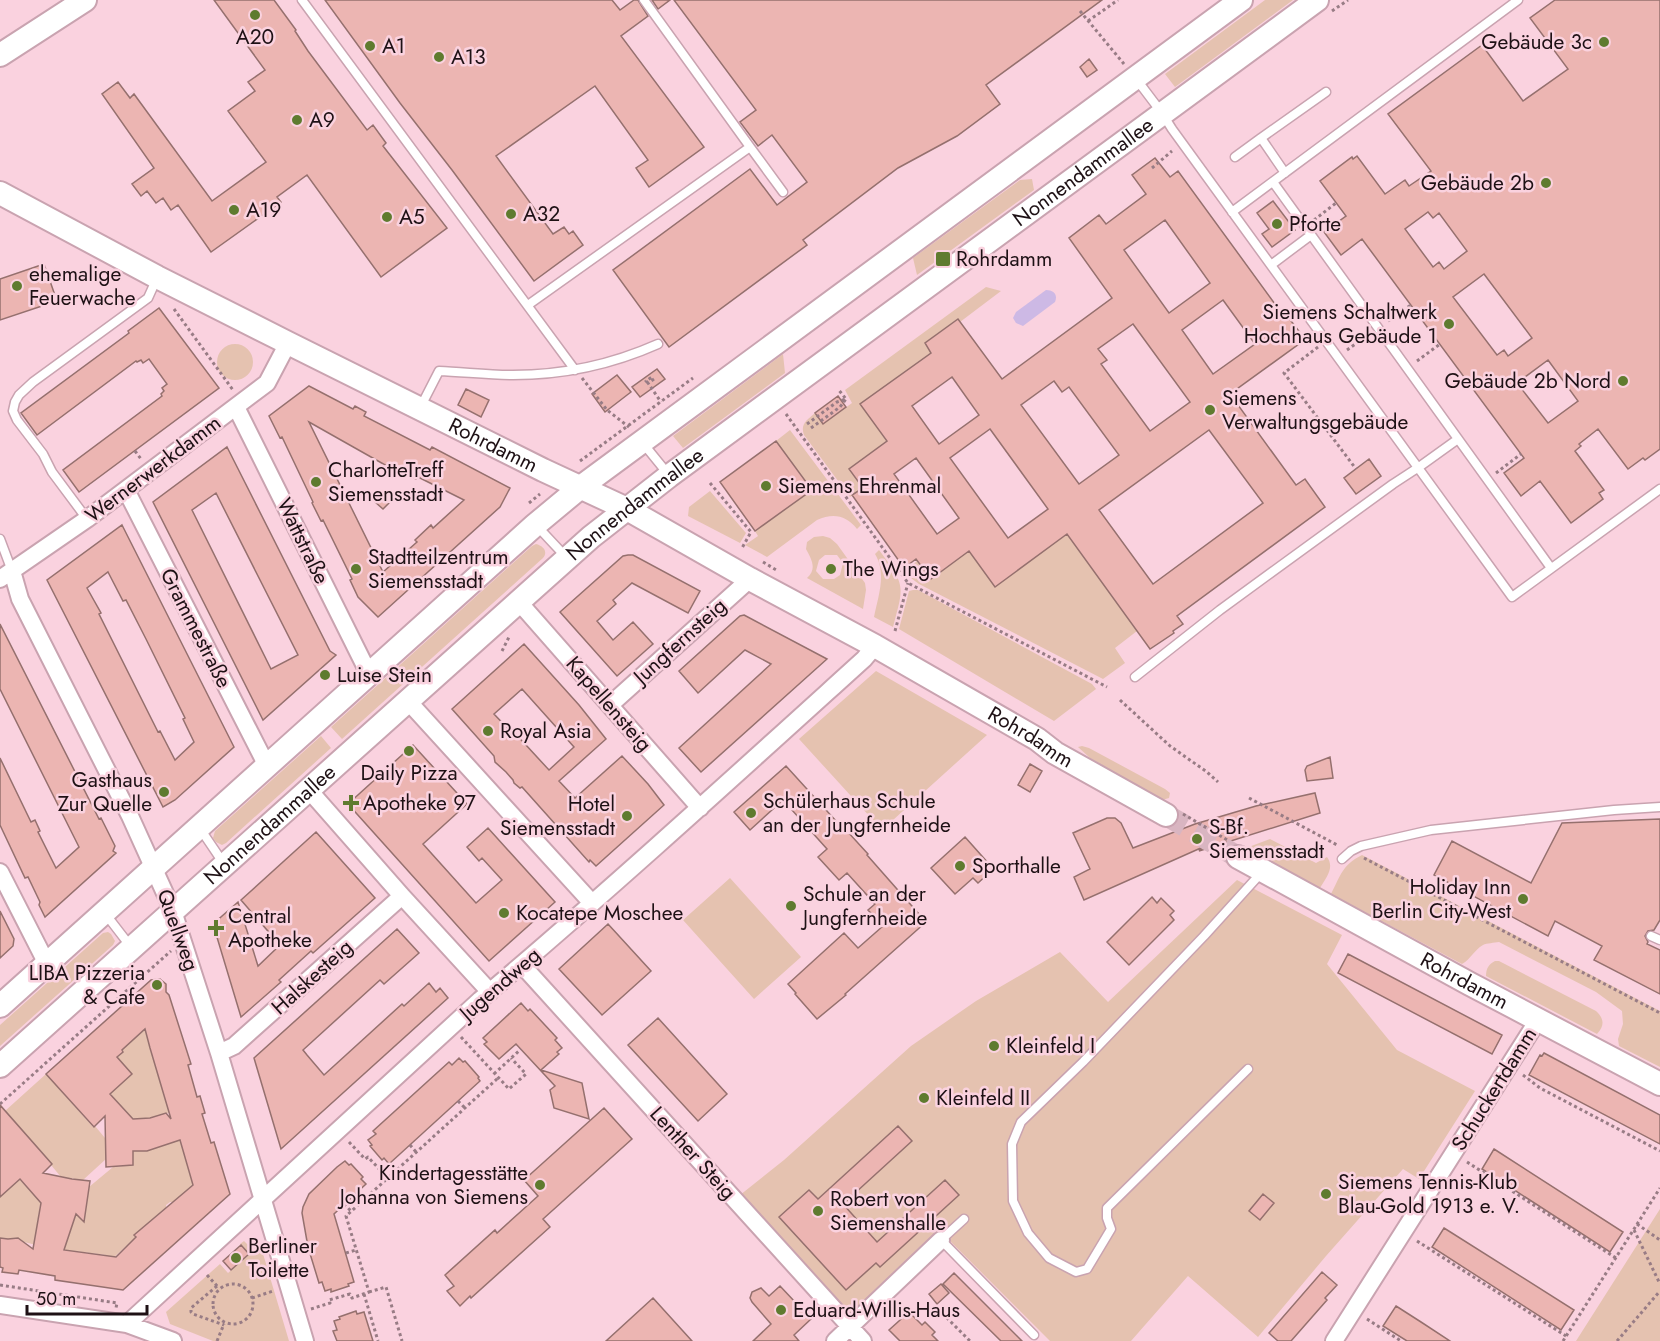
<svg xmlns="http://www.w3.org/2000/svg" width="1660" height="1341" viewBox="0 0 1660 1341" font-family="Jost,sans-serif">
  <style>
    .green { fill: #e5c2b0; fill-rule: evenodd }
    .water { fill: #cdb9e5 }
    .building { fill: #ecb5b2; stroke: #95706e; stroke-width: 1.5; fill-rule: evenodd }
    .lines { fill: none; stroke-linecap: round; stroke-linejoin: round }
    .secondary-tunnel { stroke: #d9b5c1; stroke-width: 22; stroke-dasharray: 22 11; stroke-linecap: butt }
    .lane-casing { stroke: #c9a3b0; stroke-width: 11 }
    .street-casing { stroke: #c9a3b0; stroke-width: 20 }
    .secondary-casing { stroke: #c9a3b0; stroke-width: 26 }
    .path { stroke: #987c85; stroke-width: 3; stroke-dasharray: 3 3; stroke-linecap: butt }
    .lane { stroke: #fff; stroke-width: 8 }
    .street { stroke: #fff; stroke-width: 16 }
    .secondary { stroke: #fff; stroke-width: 22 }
    .poi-dot { fill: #5f7b2f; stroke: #fad2df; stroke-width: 2 }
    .labels { text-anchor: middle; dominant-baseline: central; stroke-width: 5; stroke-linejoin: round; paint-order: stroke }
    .poi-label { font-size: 21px; fill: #1e1115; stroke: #fad2df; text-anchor: start }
    .street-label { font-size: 21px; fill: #1e1115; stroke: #fad2df }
  </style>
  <rect width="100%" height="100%" fill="#fad2df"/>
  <path class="green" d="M1265,0h28l-118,87 -10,-13z
    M1032,179l2,11 -117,85 -4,-17 107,-78z
    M986,287l15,4 -41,31 -3,-2 -32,23 6,10 -70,51 26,37 -38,28 14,19 -13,9 -46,-62c-4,-11 3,-15 11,-22l8,11 29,-21 -7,-13z
    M217 362a18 18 0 1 1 36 0a18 18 0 1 1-36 0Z
    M783,354l2,19 -102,75 -10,-12z
    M790,430l71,95 -4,4c-11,-14 -24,-16 -40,-9l-50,37 -22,-12 13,-9 -3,-5 57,-41 -36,-49z
    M710,491l36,42 -6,10 -52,-27 1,-9z
    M1067,534l70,97 -22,17 10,15 -22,16 -184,-95 -15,-11 14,-13 13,18 38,-27 26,35z
    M823,536l7,2 7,6 28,39 1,7 -3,19 -56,-31c10,-9 5,-18 -1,-29l1,-7 7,-5zM825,555h12l6,8 -3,12 -6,4h-11l-7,-8 3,-11z
    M536,544c8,2 12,8 7,14l-201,181 -11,-12 201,-181z
    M879,550c27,36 25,35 14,77l-19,-10c4,-20 13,-44 1,-63z
    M913,590h5l174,94 4,5 -42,32 -155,-92 10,-38z
    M876,671l111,64 -105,95 -83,-91z
    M321,736l10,12 -105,95 -4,2 -6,-3 -3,-4 2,-7z
    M1082,746l7,2 76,41 5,4 -1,5 -7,2 -72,-42 -12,-11z
    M1270,839l46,24 11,-6c8,11 -1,21 -7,31l-74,-40z
    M1362,855l298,156v56l-41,-21 -1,-7 5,-15 -1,-13 -26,-19 -97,-50c-5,1 -12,1 -16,3 -9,5 -12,14 -21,19l-131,-70c10,-19 11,-29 31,-39z
    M730,878l71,79 -47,42 -71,-79z
    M1237,880l105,55 -15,29 70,86 78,41 -56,88 -16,-10 -77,87 -68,81 -70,-61 -57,65h-81l-105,-105 -95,92 -115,-129 49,-39 127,-114 65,-45 84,-49 48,50z
    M108,932l3,2 4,7 -2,4 -113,101v-21l103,-92z
    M1495,961h4l97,50c8,7 9,15 1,23l-111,-58c0,-8 3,-12 9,-15z
    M144,1030l5,6 23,76 -22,6 -20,1 -6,-10 -32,-36 15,-7 16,-14 -1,-2z
    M46,1074l47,53 2,-1 10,12 1,21 -23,21 -22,-3 -10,-12 1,-1 -47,-53z
    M180,1137l10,39 5,7 -21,19h-4l-4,3v4l-31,26 1,2 -26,24 -4,-6 -32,-4 -12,1 6,-26 21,-39 24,-20 20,-2v-14z
    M0,1157l32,36 9,5 -5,34v13l-16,-4 -2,-3h-6l-1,2 -11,-2z
    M1660,1209v132h-84z
    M244,1241l4,4 13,2 28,94h-76l-43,-17 -4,-12 54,-48 8,9 21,-19 -9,-10z"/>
  <path class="water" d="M1046,290c8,0 12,5 9,12l-32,24 -7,-3 -3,-5 3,-6z"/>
  <path class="building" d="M214,0h60l22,30 -1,1 13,20 59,79 6,-5 13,18 -3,3 64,82 -66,49 -74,-102 -30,22 4,5 -70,50 -33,-47 -7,5 -8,-12 -7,5 -9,-12 -6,5 -9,-12 22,-16 -52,-74 16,-12 12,16 4,-4 78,107 54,-39 -38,-51 27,-20 -7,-9 17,-12z
    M325,0h287l8,10 14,-10h4l10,16 -27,20 83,111 -55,40 -13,-19 12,-8 -53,-74 -99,70 57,78 11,-7 5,7 4,-3 10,14 -49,36 -82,-111 -52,-67z
    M652,0h18l-12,9z
    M674,0h428l-116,85 14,19 -43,32 -59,32 -95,72 4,5 -138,102 -56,-77 137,-101 27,36 30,-23 -35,-47 -14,11 -18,-24 16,-12z
    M1555,0h105v449l-15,11 -2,-2 -15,11 -30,-40 -19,15 2,2 -6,5 29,39 -5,3 4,6 -32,24 -31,-42 -19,15 -17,-23 20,-15 -162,-219 -21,16 -17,-23 22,-16 -26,-35 32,-24 1,2 4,-3 28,38 20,-14 4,6 22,-15 -43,-57 94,-69 41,56 45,-32 -38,-51zM1428,212l5,6 6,-5 28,38 -23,18 -5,-7 -6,5 -28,-38zM1484,274l48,64 -24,18 -4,-6 -7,5 -44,-58zM1548,360l30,41 -30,22 -31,-40z
    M1089,59l8,11 -10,7 -7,-10z
    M1155,158l15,19 8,-6 105,144 2,-2 16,21 -2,2 4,5 -73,53 66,91 9,-6 20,28 -148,109 6,8 -10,7 1,2 -24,16 -83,-115 -72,53 -26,-36 -38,28 -15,-20 -12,9 -52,-73 11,-7 -14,-19 38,-28 -27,-37 71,-51 -6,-10 33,-24 44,60 110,-81 -43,-60 30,-23 7,9 40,-30 -14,-19zM1165,220l45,63 -41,30 -45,-63zM1223,300l32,44 -42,30 -31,-44zM1133,324l57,78 -40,29 -49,-67 6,-4 -9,-11zM952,377l27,38 -40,29 -27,-38zM1054,381l8,11 7,-5 50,68 -40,29 -58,-79zM990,429l58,80 -40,29 -58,-80zM1209,430l54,73 -110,81 -54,-74zM916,458l43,60 -22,16 -43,-60z
    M1273,201l22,29 -23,17 -10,-13 7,-5 -12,-16z
    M44,264l13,37 -57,19v-41z
    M159,308l60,80 -140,104 -16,-22 99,-74 -1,-2 3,-3 -2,-3 5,-4 -18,-25 -6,4 -2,-3 -4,2 -1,-1 -99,74 -16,-22 108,-80 -1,-2z
    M657,369l8,10 -25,18 -8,-10z
    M617,375l14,17 -26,20 -13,-18z
    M309,386l44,23 2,-3 11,6 -2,4 66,34 2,-3 78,41 -10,19 -122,110 -20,-20 -8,-17 2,-1 -29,-59 -2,1 -9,-18 1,-1 -31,-65 -2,1 -11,-22zM309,422l85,48 2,-2 20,11 2,-2 46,23 -31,28 -2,-3 -16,15 2,2 -34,30z
    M466,389l23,11 -8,17 -23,-12z
    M838,396l8,11 -23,17 -8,-11z
    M776,441l36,49 -57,41 -35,-49z
    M227,447l103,204 6,4 -73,65 -110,-218zM216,493l82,162 -27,14 -79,-159z
    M1369,459l12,17 -25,18 -12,-16z
    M385,491l8,8 -10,10 -9,-8z
    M122,525l112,222 -59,53 -12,7 -116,-227zM108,572l15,29 3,-1 20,39 39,79 -2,1 11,23 -19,18 -15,-29 -2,1 -59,-118 2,-1 -14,-25z
    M628,555h5l67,36 -12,22 -56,-30 -19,17 3,4 -19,17 16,19 20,-18 20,22 -36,32 -57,-64 63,-56z
    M744,615l83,44 -126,113 -22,-24 92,-84 -26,-14 -47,43 -19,-22 61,-55z
    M0,624l99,195 2,-1 14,28 -2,5 3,2 -71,64 -6,-12 1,-3 -12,-25 -3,1 -25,-53v-67l31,64 4,-2 5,11 -2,1 18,36 23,-21 -79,-158z
    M524,644l55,61 27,34 -47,42 16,17 47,-42 26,28 16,21 -68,61 -6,-6 -1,2 -67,-75 -2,1 -6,-5 -1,-3 -7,-8 -11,-10 -1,-6 -42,-47zM522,689l52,58 -25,23 -36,-39 -2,1 -17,-18z
    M413,745l54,59 -44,40 53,59 26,-23 -20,-22 -3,3 -12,-14 21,-19 67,74 -66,59 -141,-157z
    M1330,757l3,21 -26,3 -2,-11 2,-4z
    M1030,764l12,7 -12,21 -12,-7z
    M786,766l60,66 1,-1 21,23 -1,1 59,67 -81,72 1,1 -29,24 -22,-25 1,-1 -8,-9 56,-51 14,15 25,-22 -15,-16 7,-6 -28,-31 -8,7 -21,-23 9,-8 -44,-49 -33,30 -16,-18z
    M1315,793l5,20 -121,38 4,-4 -119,53 -10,-23 16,-8 -17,-36 34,-15h8l6,5 12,25 62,-24 61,-18z
    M1660,819v101l-6,10 -6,1 -3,5 3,6 -1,2 13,6v44l-66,-34 8,-14 -47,-25 -7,15 -114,-61 18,-34 79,42 31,-60z
    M316,832l59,66 -62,55 -2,-2 -32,29 2,2 -40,35 -28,-93 25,-22 20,64 22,-21 -39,-45z
    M965,837l24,27 -5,4 5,5 -11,10 -5,-5 -18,16 -24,-26z
    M1152,897l5,6 4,-5 13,13 -4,4 4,5 -45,45 -22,-23z
    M0,911l14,28 -1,7 -13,12z
    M608,924l43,47 -49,44 -43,-46z
    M397,929l22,24 -35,31 -4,-4 -77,70 4,5 17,20 78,-71 2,2 25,-23 7,9 4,-4 8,10 -167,151 -27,-91z
    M1348,954l150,79 4,2 -10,19 -154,-81z
    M160,979l6,5v8l3,3 22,69 -3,1 9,32 3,-1 5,17 -3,1 9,29 3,-1 16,52 -107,96 -68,-10v-4l-36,-6 -1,4 -16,-2 1,-4 -3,-1v-29l8,1 10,-1 15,11 8,-46 -21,-24 -20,18v-92l52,59 -9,9 29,6 18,2 -6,41 -8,-8 -12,36 52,7 20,-20 -2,-2 59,-50 -13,-45 -33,11h-14v14l-27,2 -1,-51 -11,11 -48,-53 105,-94zM145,1029l5,19 21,71 -5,-6 -16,5 -17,1 -23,-25 22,-20 -15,-17 6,-5 -1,-2z
    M521,1003l7,8 2,-2 27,29 -2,2 7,8 -5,4 2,2 -18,16 41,13 7,36 -35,-11 -4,-18 5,-4 -39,-42 -17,15 -15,-15 3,-2 -4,-4z
    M658,1018l69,76 -29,27 -70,-76z
    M1544,1053l116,62v29l-131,-69 11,-20 2,1z
    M459,1058l4,4 2,-1 14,16 -1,1 2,3 -91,83 -5,-6 -2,2 -12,-14 2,-1 -4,-5 8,-6 -3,-3 76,-69 3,3z
    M604,1108l28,31 -89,80 7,8 -79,71 -1,-2 -10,10 -13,-15 7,-5 -9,-11 50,-45 2,3 41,-37 -14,-16z
    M898,1126l14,15 -69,63 34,38 68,-62 14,15 -79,72 -4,-4 -30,27 -67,-73 30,-27 9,9z
    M1494,1149l129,83 -13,20 -128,-83z
    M345,1161l4,4 2,-1 12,13 -2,2 5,5 -32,30 20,68 -6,2 1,2 -18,6v-3l-6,2 -3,-9 -3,1 -11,-36 -6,-34 1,-6 6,-13 28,-27z
    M1263,1194l11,9 -14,17 -11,-9z
    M1444,1228l130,82 -13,20 -129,-83z
    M241,1245l8,9 -18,16 -8,-9z
    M1322,1272l15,13 -12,13 2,2 -36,41h-13l-9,-8z
    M954,1273l68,68h-21l-58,-57z
    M941,1284l8,9 -12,11 -8,-10z
    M780,1286l31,33 -17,16 5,6h-46l18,-17 -19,-22 -2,-4 2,-6 9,-4 8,8z
    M653,1298l39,43h-86z
    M1396,1306l25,16 29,19h-43l-24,-15z
    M356,1311l1,3 7,-2 9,29h-36l-4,-10 4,-1 -3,-9 6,-2 -1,-2z
    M909,1312l13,13 3,-3 10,10 -3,3 6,6h-38l-11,-11z"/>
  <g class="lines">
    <path class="secondary-tunnel" d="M1166,815l72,42"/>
    <defs>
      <path id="lane" d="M302,0l273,370
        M1137,80l25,33 10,16 340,468 148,-108
        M750,147l33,45
        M1235,157l26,-19
        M1285,173l-24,-35 65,-46
        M1273,182l278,386
        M1232,212l286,-212
        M1271,265l40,-30
        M528,305l222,-158 -106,-147
        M420,408l19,-37c25,1 50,4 74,4 50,0 100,-11 145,-31
        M642,442l26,32
        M87,519l-35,-47 -9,-18 -26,-34 -4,-9 2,-9 4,-7 14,-13 115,-84 9,-20
        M536,525l30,32
        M0,539l12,32
        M1135,677l85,-67 52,-38 121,-88 26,-17 39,-28
        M199,827l25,37
        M1342,859l9,-8 10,-5 70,-16 183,-20 46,-3
        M104,912l27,35
        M1651,936l9,4
        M1248,1069l-141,139v10l4,11 -24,40 -11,3 -27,-14 -21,-25 -15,-32 -1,-57 9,-22 62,-60 121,-126 58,-64
        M964,1219l-23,21 93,95"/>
      <path id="street" d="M236,407l133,267
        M126,490l141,276
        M12,571l8,28 110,217 43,95 46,142 86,288
        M0,579l87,-60 180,-136 21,-40
        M518,601l182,207
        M407,700l185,203
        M610,705l140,-126
        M308,789l94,107 88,96
        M0,872l47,92
        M522,965l341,376
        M219,1053l15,-7 168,-150
        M0,1305l127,19 46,17
        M127,1324l353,-324c131,-111 257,-226 384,-341l11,-13
        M835,1341l106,-101
        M1334,1341l204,-321"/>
      <g id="secondary">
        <path d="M0,55l85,-55"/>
        <path id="s1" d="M0,193l157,84 131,66 255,127 84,39 123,70 125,67 162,93 18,14 111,62"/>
        <path id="s2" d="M1238,857l232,127 190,100"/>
        <path d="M0,1006l535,-481 47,-39 659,-486"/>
        <path id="s3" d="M0,1066l591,-529 78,-61 648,-476"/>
      </g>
    </defs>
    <use href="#lane" class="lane-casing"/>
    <use href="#street" class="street-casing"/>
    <use href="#secondary" class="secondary-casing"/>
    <path class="path" d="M1080,11l44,53
      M1332,11l16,-11
      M1088,21l30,-21
      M1152,168l20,-17
      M1314,220l22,-17
      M174,309l59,81
      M1388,321l23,-16
      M1318,347l-34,26 72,96
      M1347,350l21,-15
      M1417,361l23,-17
      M582,378l25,32 22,17
      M654,379l-6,4 13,19
      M648,383l-2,-2 6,-4
      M786,414l122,169 199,104
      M807,424l30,-22 9,-3 -8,-10
      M811,428l29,-21 6,-8
      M135,451l6,8
      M580,461l113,-83
      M1496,473l25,-19
      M710,483l41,49 -9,16
      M529,503l11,-9
      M763,562l15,9
      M895,631l13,-48
      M502,651l7,-14
      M1120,700l50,46 37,26 11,10
      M1249,798l90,48
      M1183,814l46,27
      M1364,858l296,155
      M461,1037l48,52 17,-15 -15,-16
      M494,1074l27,-25
      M1523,1075l17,13 120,63
      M458,1101l7,7
      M0,1104l171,-153
      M349,1142l16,17 3,-2 14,15 -3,2 7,6
      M410,1145l6,7
      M1467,1162l149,96
      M344,1204l7,7
      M1637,1224l23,16
      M1634,1230l26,54
      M1417,1241l149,95
      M346,1253l10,-3
      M207,1275l11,12
      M213 1304a20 20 0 1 1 40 0a20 20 0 1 1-40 0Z
      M0,1285l117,18 -1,5
      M217,1286l-26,22v4l2,2 31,11
      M369,1292l17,-5 16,54
      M364,1294l14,47
      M252,1298l21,-7
      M311,1309l19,-6 -1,-3 21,-6 2,4 17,-6 -23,-76 152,-138
      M938,1309l32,32
      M1367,1319l34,22
      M217,1341l7,-17
      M1563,1341l97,-153
      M1617,1341l43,-50"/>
    <use href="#lane" class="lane"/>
    <use href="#street" class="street"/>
    <use href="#secondary" class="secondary"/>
  </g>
  <g class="poi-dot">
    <circle cx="255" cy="15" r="6"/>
    <circle cx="1604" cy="42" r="6"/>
    <circle cx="370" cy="46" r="6"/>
    <circle cx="439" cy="57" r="6"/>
    <circle cx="297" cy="120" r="6"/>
    <circle cx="1546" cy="183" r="6"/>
    <circle cx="234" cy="210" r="6"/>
    <circle cx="511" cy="214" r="6"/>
    <circle cx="387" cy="217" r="6"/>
    <circle cx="1277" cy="224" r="6"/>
    <rect x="935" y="251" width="16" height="16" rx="3"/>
    <circle cx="17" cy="286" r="6"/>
    <circle cx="1449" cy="324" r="6"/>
    <circle cx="1623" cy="381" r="6"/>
    <circle cx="1210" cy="410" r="6"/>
    <circle cx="316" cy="482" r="6"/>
    <circle cx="766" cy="486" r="6"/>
    <circle cx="356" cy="569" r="6"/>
    <circle cx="831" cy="569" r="6"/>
    <circle cx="325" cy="675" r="6"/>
    <circle cx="488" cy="731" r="6"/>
    <circle cx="409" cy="751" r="6"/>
    <circle cx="164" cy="792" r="6"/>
    <path d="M348 794h6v6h6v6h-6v6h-6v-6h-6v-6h6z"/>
    <circle cx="751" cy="813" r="6"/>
    <circle cx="627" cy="816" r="6"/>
    <circle cx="1197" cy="839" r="6"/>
    <circle cx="960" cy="866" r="6"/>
    <circle cx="1523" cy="899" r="6"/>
    <circle cx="791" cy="906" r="6"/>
    <circle cx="504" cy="913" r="6"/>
    <path d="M213 919h6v6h6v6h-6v6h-6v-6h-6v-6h6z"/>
    <circle cx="157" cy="985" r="6"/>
    <circle cx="994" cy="1046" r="6"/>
    <circle cx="924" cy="1098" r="6"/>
    <circle cx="540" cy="1185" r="6"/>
    <circle cx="1326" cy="1194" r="6"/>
    <circle cx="818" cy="1211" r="6"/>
    <circle cx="236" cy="1258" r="6"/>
    <circle cx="781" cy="1310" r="6"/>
  </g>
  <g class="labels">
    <g class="poi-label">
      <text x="255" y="37" text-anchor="middle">A20</text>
      <text x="1592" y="42" text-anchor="end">Gebäude 3c</text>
      <text x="382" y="46">A1</text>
      <text x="451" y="57">A13</text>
      <text x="309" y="120">A9</text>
      <text x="1534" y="183" text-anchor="end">Gebäude 2b</text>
      <text x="246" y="210">A19</text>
      <text x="523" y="214">A32</text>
      <text x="399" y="217">A5</text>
      <text x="1289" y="224">Pforte</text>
      <text x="956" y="259">Rohrdamm</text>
      <text x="29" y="274">ehemalige<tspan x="29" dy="24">Feuerwache</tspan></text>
      <text x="1437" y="312" text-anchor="end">Siemens Schaltwerk<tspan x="1437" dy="24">Hochhaus Gebäude 1</tspan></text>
      <text x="1611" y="381" text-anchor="end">Gebäude 2b Nord</text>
      <text x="1222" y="398">Siemens<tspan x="1222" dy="24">Verwaltungsgebäude</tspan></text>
      <text x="328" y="470">CharlotteTreff<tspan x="328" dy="24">Siemensstadt</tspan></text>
      <text x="778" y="486">Siemens Ehrenmal</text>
      <text x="368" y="557">Stadtteilzentrum<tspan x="368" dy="24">Siemensstadt</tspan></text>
      <text x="843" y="569">The Wings</text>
      <text x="337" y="675">Luise Stein</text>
      <text x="500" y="731">Royal Asia</text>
      <text x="409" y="773" text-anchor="middle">Daily Pizza</text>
      <text x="152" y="780" text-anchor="end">Gasthaus<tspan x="152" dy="24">Zur Quelle</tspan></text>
      <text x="763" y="801">Schülerhaus Schule<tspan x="763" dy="24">an der Jungfernheide</tspan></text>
      <text x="363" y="803">Apotheke 97</text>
      <text x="615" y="804" text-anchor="end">Hotel<tspan x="615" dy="24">Siemensstadt</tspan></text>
      <text x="1209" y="827">S-Bf.<tspan x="1209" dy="24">Siemensstadt</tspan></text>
      <text x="972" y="866">Sporthalle</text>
      <text x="1511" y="887" text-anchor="end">Holiday Inn<tspan x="1511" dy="24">Berlin City-West</tspan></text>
      <text x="803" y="894">Schule an der<tspan x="803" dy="24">Jungfernheide</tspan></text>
      <text x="516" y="913">Kocatepe Moschee</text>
      <text x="228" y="916">Central<tspan x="228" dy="24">Apotheke</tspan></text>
      <text x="145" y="973" text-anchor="end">LIBA Pizzeria<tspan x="145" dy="24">&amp; Cafe</tspan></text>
      <text x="1006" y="1046">Kleinfeld I</text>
      <text x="936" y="1098">Kleinfeld II</text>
      <text x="528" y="1173" text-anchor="end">Kindertagesstätte<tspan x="528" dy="24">Johanna von Siemens</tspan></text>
      <text x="1338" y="1182">Siemens Tennis-Klub<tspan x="1338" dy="24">Blau-Gold 1913 e. V.</tspan></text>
      <text x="830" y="1199">Robert von<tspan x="830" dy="24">Siemenshalle</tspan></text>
      <text x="248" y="1246">Berliner<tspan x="248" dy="24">Toilette</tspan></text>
      <text x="793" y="1310">Eduard-Willis-Haus</text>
    </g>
    <g class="street-label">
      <text stroke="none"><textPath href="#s3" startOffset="1406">Nonnendammallee</textPath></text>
      <text stroke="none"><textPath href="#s1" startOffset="554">Rohrdamm</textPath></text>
      <text transform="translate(153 469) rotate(-37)">Wernerwerkdamm</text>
      <text stroke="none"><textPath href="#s3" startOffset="848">Nonnendammallee</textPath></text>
      <text transform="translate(303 541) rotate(64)">Wattstraße</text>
      <text transform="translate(196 628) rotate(63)">Grammestraße</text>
      <text transform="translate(680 641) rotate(-42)">Jungfernsteig</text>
      <text transform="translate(609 704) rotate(49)">Kapellensteig</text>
      <text stroke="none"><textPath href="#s1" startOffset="1166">Rohrdamm</textPath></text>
      <text stroke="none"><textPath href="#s3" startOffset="362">Nonnendammallee</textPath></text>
      <text transform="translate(178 930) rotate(70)">Quellweg</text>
      <text transform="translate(312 977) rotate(-42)">Halskesteig</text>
      <text stroke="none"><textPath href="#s2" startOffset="258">Rohrdamm</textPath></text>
      <text transform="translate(500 984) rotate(-41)">Jugendweg</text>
      <text transform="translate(1494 1089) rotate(-58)">Schuckertdamm</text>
      <text transform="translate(693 1153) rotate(48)">Lenther Steig</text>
    </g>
  </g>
  <path d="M27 1305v9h120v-9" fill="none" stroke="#1e1115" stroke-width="3"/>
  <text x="36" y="1305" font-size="18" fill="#1e1115" stroke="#fad2df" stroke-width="4.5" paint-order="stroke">50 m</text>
</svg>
